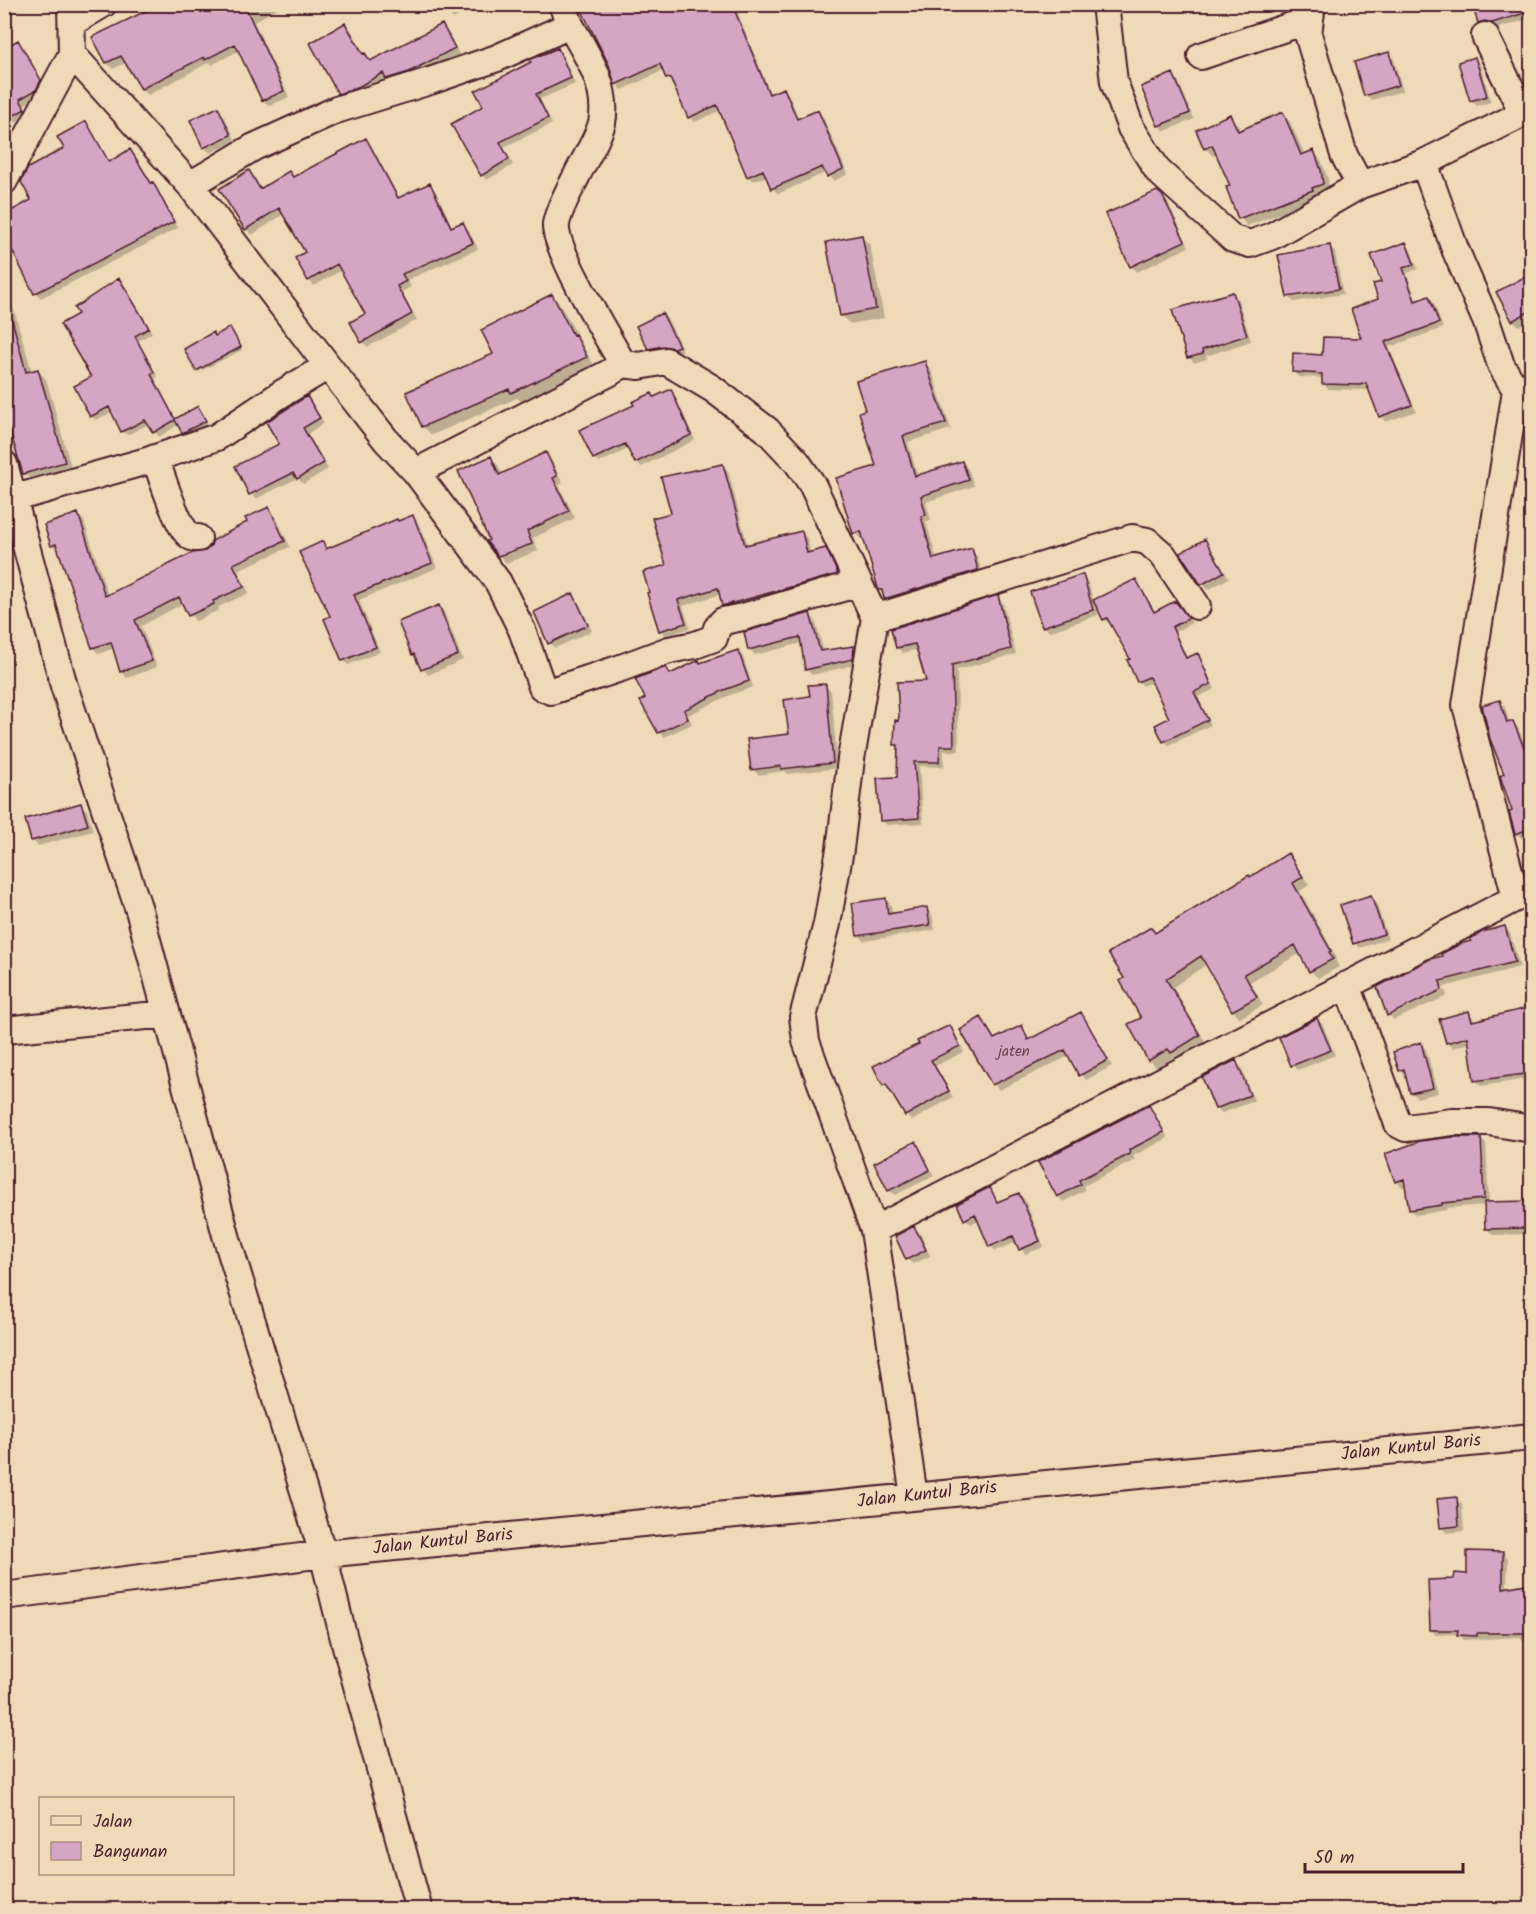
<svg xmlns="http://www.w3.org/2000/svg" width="1536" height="1914" viewBox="0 0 1536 1914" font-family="Kalam,sans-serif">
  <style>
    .shadow { fill: #0003 }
    .building { fill: #d5a5c4; stroke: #4a1f2b; stroke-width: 1.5 }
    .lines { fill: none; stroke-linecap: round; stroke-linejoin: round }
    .minor-casing { stroke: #4a1f2b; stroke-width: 30 }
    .minor { stroke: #efd9b8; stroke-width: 26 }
    .labels { text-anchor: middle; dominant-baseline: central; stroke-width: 5; stroke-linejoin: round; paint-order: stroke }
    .number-label { font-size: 15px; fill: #6d4051 }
    .street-label { font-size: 18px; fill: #4a1f2b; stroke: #efd9b8 }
  </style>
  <rect width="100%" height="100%" fill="#efd9b8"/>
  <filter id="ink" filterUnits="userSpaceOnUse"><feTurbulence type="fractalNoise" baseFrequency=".0167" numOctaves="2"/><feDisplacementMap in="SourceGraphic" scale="12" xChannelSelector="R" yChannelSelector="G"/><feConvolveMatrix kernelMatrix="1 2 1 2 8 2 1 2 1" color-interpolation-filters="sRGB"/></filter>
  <g filter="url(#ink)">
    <path class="shadow" d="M163,4h117l1,2 -27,16 35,75 -20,9 -6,-6 -23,-50 -28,15 -2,-3 -62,33 -6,-6 -15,-27 -14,7 -6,-6 -13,-25z
      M442,4h37l-26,15z
      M590,4h144l37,91 13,-5 5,5 10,24 19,-7 5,5 25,57 -14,7 -7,-9 -49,22 -5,-6 -6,-12 -14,5 -5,-5 -27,-66 -26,12 -6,-5 -25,-47 -42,20 -5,-6z
      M1532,6v12l-34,10 -6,-2 -7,2 -6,-6z
      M345,25l7,7 13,23 7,6 69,-36 7,7 12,24 -44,22 -69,22 -7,-7z
      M18,42l5,5 22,39 -5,9 -16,10 5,10 -24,14 -1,-80z
      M557,49l6,6 12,29 -35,15 12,25 -48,23 9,18 -26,15 -5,-5 3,-69z
      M1388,53l6,6 9,32 -32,9 -6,-5z
      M1475,59l5,5 11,38 -14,4 -6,-6z
      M1172,75l6,5 16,39 -29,12 -6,-5z
      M217,109l6,5 13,27 -26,12 -6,-6 -12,-26z
      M1282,114l8,8 15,33 8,-3 8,8 7,19 2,13 -10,6 -73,28 -7,-8 -8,-32 -14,-32 -5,2 -8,-8 24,-32 8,8 4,7z
      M85,122l5,6 20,35 20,-12 5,5 17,28 6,5 20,39 -137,70 -5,-5 -3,-93 33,-52z
      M365,139l6,6 29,54 30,-14 5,5 18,38 10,-4 5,5 10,20 -71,31 4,7 -9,5 15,28 -49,27 -6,-5 5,-28 -25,-44 -28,16 -5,-6 -2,-27 -23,-39 -32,21 -6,-6 2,-57 13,18 28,-17 6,5z
      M1157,192l11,11 21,44 -52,25 -6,-6z
      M862,237l8,8 14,73 -34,6 -9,-9z
      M1406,244l5,6 7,19 -11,4 10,29 12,-4 5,5 9,25 -54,19 27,64 -30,11 -6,-6 -10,-28 -4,2 -38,-1 -5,-6v-5l-24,-1 -6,-6 70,-32 17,-39 2,-17z
      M1329,246l6,6 8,42 -49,8 -6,-6z
      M4,275l28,97 5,-2 9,9 26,91 -40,11 -8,-8 -20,-69z
      M1532,275v44l-13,7 -6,-6z
      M119,280l33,53 -14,8 20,36 -3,2 21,41 22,-12 11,18 -21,11 -9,-13 -20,13 -10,-13 -22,11 -5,-4 -9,-19 -17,8 -5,-4 2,-38 -13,-64z
      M1232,293l6,6 13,42 -45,15 1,3 -13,4 -5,-6z
      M552,296l8,8 34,62 -73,35 -4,-3 -85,37 -9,-8z
      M662,315l6,5 15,31 -29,3 -5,-6z
      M232,332l10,18 -43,22 -2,-2 19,-33z
      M925,363l6,6 20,60 -43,13 10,35 44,-14 6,6 6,17 -48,16 5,18 -5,2 11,37 34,-9 6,6 6,20 -92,29 -11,-15 -16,-52 -3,1 -6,-6 23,-66 -11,-56z
      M670,391l5,5 20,44 -54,27 -13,-18 -29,14 -5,-5 61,-60z
      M307,398l17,25 -17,11 21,35 -25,15 -5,-6 -42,21 -5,-5 31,-50z
      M545,454l7,7 11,22 -4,2 16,33 -42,20 5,13 -32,12 -7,-8 -8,-14v-83l7,7 4,10z
      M723,466l5,5 20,75 53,-13 6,5 4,16 14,-4 5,5 12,24 -113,31 -6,-5 -2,-11 -38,12 7,22 -24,8 -5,-6 12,-116z
      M269,509l6,6 15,32 -52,23 11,23 -31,14 1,3 -23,11 -6,-6 -6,-12 -43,23 16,41 -30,11 -6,-6 -7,-24 -15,6 -6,-6 -33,-97 -8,-6 26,-30 6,6 24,75 98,-43z
      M412,517l6,5 19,46 -78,32 21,52 -32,13 -5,-5 -11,-43 -10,-74 6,5z
      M1204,541l6,5 19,32 -21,12 -26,-36z
      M1082,576l6,6 6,20 42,-21 4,5 16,27 24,-6 12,16 -17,9 13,27 9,-4 5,5 13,29 -17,8 13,28 -42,20 -5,-4 7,-22 -18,-38 -10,5 -4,-5 -7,-21 -21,-38 -2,2 -5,-5 -9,-17h-1l4,13 -49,17 -6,-6z
      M573,595l5,6 14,30 -37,17 -5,-5z
      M998,597l5,6 13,51 -59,16 2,81h-15v16l-25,-1 4,57 -36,2 -6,-5 18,-42v-30l-4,-4 5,-22 28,-40 -9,-33 -16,4 -6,-5z
      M439,606l5,6 19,48 -35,15 -15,-21z
      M810,615l5,5 9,32 29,-5 6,6 -1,11 -46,11 -5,-5 -5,-27 -47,12 -5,-6z
      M737,652l6,5 10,30 -23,8 -42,20 4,9 -28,13 -5,-5 -12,-33 19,-30 6,6z
      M825,686l6,5 7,77 -50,6 -3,-3 -27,4 -5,-6 38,-33 20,-38z
      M1500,701l5,6 5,17 3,-1 5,5 14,34v89l-5,-15 -6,2 -5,-5 -2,-21 -8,-37z
      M81,805l6,5 6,21 -55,15 -5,-5 -7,-21z
      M1288,855l7,8 14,22 -9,6 37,67 -2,1 4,8 -21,11 -7,-7 -10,-18 -51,29 13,23 -23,13 -7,-8 -26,-46 -34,23 33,56 -27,16 -3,-3 -20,11 -7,-7 -6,-42 -17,-39 25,-51 5,6z
      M1371,896l5,6 12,37 -28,9 -5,-5z
      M885,899l6,6 2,9 34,-5 5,6 3,15 -71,11 -5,-6z
      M1505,928l5,5 10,34 -76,20 -55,28 -10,-27 52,-27 13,-4 -1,-3 17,-9 13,-3 -1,-3 11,-5z
      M1445,990l2,6 -53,24 -4,-4z
      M1532,1008v105l-5,-34 -46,7 -6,-6 -5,-37 -17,5 -6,-6 22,-30 6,9z
      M1081,1014l5,5 26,47 -26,14 -17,-24 -70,34 -5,-6 -32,-53 19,-12 15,21 26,-13 8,14z
      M1317,1019l6,6 12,30 -37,15 -5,-5z
      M950,1027l5,6 9,19 -29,14 18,31 -41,24 -6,-6 -15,-26 -2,1 -5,-5 37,-41z
      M1420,1043l6,6 12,44 -21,5 -5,-6 -6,-16 -6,-6z
      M1235,1062l6,5 13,34 -32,12 -6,-5z
      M1149,1107l5,5 14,26 -35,18 2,4 -52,26 2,4 -22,12 -5,-6z
      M1480,1138l6,6 3,60 43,-2v32l-39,1 -7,-7v-23l-40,3 1,2 -31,5 -6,-5 -3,-25 -5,2 -6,-6z
      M915,1143l6,6 13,27 -39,19 -6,-5z
      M989,1189l10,14 20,-8 6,5 19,47 -19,7 -8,-12 -21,9 -6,-5 -11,-26 -8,4 -5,-5z
      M914,1228l6,5 10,23 -17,8 -6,-5z
      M1456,1499l6,6 2,26 -17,2 -6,-6z
      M1503,1553l5,5 -1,31 25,-4v58l-7,1 -5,-7 -56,3 -6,-6 -22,1 -5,-5 24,-50 13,-5z"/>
    <path class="building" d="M160,4h84l40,87 -22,10 -27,-57 -30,16 -1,-3 -63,32 -20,-33 -15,7 -14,-26z
      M592,4h140l37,90 15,-6 13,31 21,-9 25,59 -16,8 -5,-10 -51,22 -8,-19 -16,7 -30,-72 -29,13 -18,-40 -4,1 -6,-15 -45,21 -6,-20 -28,-56z
      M1472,4h60v7l-40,12 -7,-2 -7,2z
      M345,23l18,31 2,-1 5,8 72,-37 13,24 -46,24 -23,7 -3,-6 -25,14 -20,7 -28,-51z
      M18,40l23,40 -5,10 -16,9 5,10 -21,12v-73z
      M558,48l13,30 -35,16 12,24 -48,24 9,17 -28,17 -30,-52 32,-18 -8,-15 56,-29 -2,-2z
      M1389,52l10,33 -35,11 -10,-34z
      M1475,57l12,39 -17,5 -12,-39z
      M1173,73l17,40 -32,13 -17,-39z
      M218,107l13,28 -28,13 -13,-28z
      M1283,112l18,43 13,-5 7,20 2,14 -11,4 1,2 -75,29 -12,-32 4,-1 -18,-41 -8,4 -8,-19 34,-16 8,17z
      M86,121l23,41 21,-13 21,34 2,-1 21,40 -140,72 -30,-60v-19l27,-15 -10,-18 7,-14 36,-20 -7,-11z
      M366,138l32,60 32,-15 21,44 12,-5 10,21 -71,31 4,7 -9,5 15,28 -51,29 -11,-21 15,-8 -28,-50 -29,17 -13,-23 10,-6 -26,-44 -34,22 -26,-41 30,-19 11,19 29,-18 4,6z
      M1157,191l5,4 23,46 -55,26 -25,-53z
      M862,235l14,74 -36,7 -14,-74z
      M1406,242l8,22 -11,4 12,33 14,-5 10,27 -54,19 27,63 -33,12 -13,-34 -6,2 -38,-1v-10l-30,-2 1,-19 29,2 1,-18 38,1 -10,-29 27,-10 -5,-15 8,-2 -10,-27z
      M1330,245l9,44 -52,8 -9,-42z
      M1532,273v37l-20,11 -16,-29z
      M119,278l30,50 -14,8 19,36 -3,2 24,45 23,-13 8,15 -24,12 -7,-13 -22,13 -8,-13 -24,12 -12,-25 -19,10 -16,-31 17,-9 -31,-53 18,-10 -4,-6z
      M1233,292l14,43 -45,15 1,4 -16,4 -15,-48z
      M552,294l21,41 2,-1 12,23 -76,36 -2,-4 -87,38 -16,-35 87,-38 -12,-24z
      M4,312h6l16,60 12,-3 27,93 -42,12 -19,-63z
      M662,313l17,33 -5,2 -11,-2 -15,3 -12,-23z
      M230,327l11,20 -45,24 -12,-22 29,-17 2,4z
      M925,361l21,62 -43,13 12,40 47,-15 7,19 -48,16 5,19 -5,1 12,43 39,-11 6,22 -94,29 -2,-9h-3l-1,-2 -17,-57 -8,3 -17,-56 40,-12 -17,-54 6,-2 -9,-29z
      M671,389l20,46 -56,28 -10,-19 -32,15 -14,-29 55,-25 -2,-3 20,-9 2,4z
      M307,396l13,22 -17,10 21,35 -27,16 -4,-6 -44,22 -14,-29 44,-22 -13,-22z
      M546,452l11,24 -4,2 16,33 -42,20 5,13 -34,12 -12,-15 3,-1 -31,-69 33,-15 8,19z
      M723,464l22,81 57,-14 5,22 19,-5 12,26 -116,32 -4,-18 -40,12 8,23 -27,8 -12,-38 2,-1 -6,-20 23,-7 -14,-47 19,-5 -10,-36z
      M269,507l16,34 -52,23 11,23 -31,14 1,3 -26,12 -9,-19 -44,23 17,41 -32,11 -9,-30 -19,6 -36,-104 -5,2 -7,-21 34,-12 27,83 87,-43 13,-2 6,-5 1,-5 35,-19 -2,-4z
      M413,515l19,48 -78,32 22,52 -34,14 -18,-42 6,-3 -31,-64 24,-11 3,8 71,-30 1,2z
      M1205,539l19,33 -23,13 -21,-32z
      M1083,574l10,36 -51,17 -12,-35z
      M1136,579l18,33 21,-11 14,17 -17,9 14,31 12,-5 13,31 -17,8 14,28 -45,22 -8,-17 14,-7 -20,-41 -12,5 -10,-22 3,-1 -23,-41 -4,2 -10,-20z
      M573,593l15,32 -40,19 -14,-32z
      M998,595l13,54 -59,16 2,81h-14l-1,16h-25l5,56 -39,3 -3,-43 20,-1 1,-32h-4l1,-25 3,1 1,-5 -2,-34 29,-1 -11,-37 -19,4 -5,-19z
      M439,605l19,50 -37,15 -7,-16 -2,1 -14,-33z
      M810,613l10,38 34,-5 -1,13 -48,11 -5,-33 -52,13 -4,-18z
      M738,650l11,31 -25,9 -40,20 4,9 -30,14 -18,-32 5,-3 -10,-19 31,-12 4,7 29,-14 1,3z
      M826,684l7,79 -52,6v-3l-30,4 -4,-31 42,-5 -5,-34 26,-4 -2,-11z
      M1500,700l7,23 6,-2 19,46v61l-17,6 -6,-22 3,-1 -12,-35 4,-2 -14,-35 -8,-34z
      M81,803l7,22 -57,16 -6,-22z
      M1288,853l15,24 -10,6 38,68 -2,1 4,7 -24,13 -14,-27 -51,29 13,23 -25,14 -31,-55 -35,23 34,56 -29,18 -3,-4 -20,12 -20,-37 13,-6 -21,-37 4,-3 -16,-25 43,-26 4,6 94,-58 1,2z
      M1371,895l13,39 -31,10 -13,-39z
      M886,898l2,16 39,-7 3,18 -73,11 -5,-33z
      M1505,926l10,36 -75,19 2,9 -55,26 -10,-29 53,-28 12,-3 -1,-2 19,-10 11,-3 -1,-2 12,-7z
      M1532,1007v66l-58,8 -6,-44 -22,6 -7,-24 30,-8 3,10z
      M1081,1012l27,48 -29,16 -14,-26 -73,35 -32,-55 21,-13 13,22 28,-14 6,15z
      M1317,1018l14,32 -40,16 -12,-29z
      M950,1025l10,21 -29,14 18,31 -44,25 -19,-32 -3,2 -10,-20 46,-22 -2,-3z
      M1421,1042l12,46 -23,5 -6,-24 -5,2 -6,-19z
      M1236,1060l14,35 -35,14 -13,-32z
      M1149,1105l15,27 -35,18 1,4 -51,26 2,4 -24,13 -19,-35z
      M1453,1137h28l3,62 -42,4v2l-33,5 -5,-31 -9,3 -10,-28 35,-13z
      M916,1141l14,29 -42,21 -14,-28z
      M990,1187l7,15 22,-9 21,48 -21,9 -6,-14 -24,11 -14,-33 -11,6 -7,-16z
      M1532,1201v27l-47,1 -1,-27z
      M914,1226l12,24 -20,10 -11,-24z
      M1457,1497l2,29 -19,2 -3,-29z
      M1467,1551l36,1v36l29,-5v50h-55v3l-20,-1 1,-5h-28l-2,-50 25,-1 1,-6 13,1z"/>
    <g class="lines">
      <defs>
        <path id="minor" d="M562,4l8,21 -73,33 -67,23 -94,29 -82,37 -64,38 138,181 58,74 30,32 193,-99 14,-9 16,2 27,-5 47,28 54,41 30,32 15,22 63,134 -24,141 -11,90 -13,75 -24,93 3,24 68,189 40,266
          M1105,4l9,78 17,46 27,43 75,68 17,5 22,-8 88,-51
          M1312,4l-4,30 36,121 16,30 64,-22 108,-54
          M73,22l30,-18
          M570,25c17,30 39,62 32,98 -5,18 -18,37 -26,54 -7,14 -17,31 -20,47 -3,23 53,116 67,140
          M1485,36l38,77
          M72,54l118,131
          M1201,56l108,-36
          M1424,163l31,86 32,74 14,42 15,25 15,-6
          M4,181l68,-127 -1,-50
          M1516,390l-50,315 50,193
          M155,458c6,16 22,68 34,77 3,3 5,3 9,3
          M4,464l60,222 75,224 88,329 96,315 20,81 76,275
          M416,472l82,110 24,48 20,57 9,4 70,-23 48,-18 26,-5 19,-7 3,-10 6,-7 20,-4 116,-34
          M15,498l132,-37 70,-24 64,-43 47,-28
          M875,618l257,-80 15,3 16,14 34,51
          M1347,985l51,139 8,4 46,-6h37l43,7
          M4,1030l162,-16
          M874,1230l642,-332 16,-5
          M4,1596l319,-42 1209,-117"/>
      </defs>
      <use href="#minor" class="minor-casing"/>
      <use href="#minor" class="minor"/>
    </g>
  </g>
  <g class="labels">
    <g class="number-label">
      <text x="1014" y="1052">jaten</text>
    </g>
    <g class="street-label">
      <text transform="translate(1411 1448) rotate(-6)">Jalan Kuntul Baris</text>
      <text transform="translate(927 1495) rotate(-6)">Jalan Kuntul Baris</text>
      <text transform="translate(443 1542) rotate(-6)">Jalan Kuntul Baris</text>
    </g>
  </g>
  <rect width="1536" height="1914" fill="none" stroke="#efd9b8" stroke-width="24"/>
  <rect x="12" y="12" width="1512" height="1890" fill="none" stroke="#4a1f2b" stroke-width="2" filter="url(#ink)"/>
  <rect x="39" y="1797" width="195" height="78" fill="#efd9b8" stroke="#ad8f80" stroke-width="1.5"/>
  <rect x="51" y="1816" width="30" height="9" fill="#efd9b8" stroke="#ad8f80" stroke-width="1.5"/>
  <text x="93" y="1827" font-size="18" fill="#4a1f2b">Jalan</text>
  <rect x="51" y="1842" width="30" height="18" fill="#d5a5c4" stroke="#ad8f80" stroke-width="1.5"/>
  <text x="93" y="1857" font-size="18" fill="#4a1f2b">Bangunan</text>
  <path d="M1305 1863v9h158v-9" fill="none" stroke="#4a1f2b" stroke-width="3"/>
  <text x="1314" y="1863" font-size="18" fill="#4a1f2b" stroke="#efd9b8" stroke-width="4.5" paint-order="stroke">50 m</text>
</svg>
